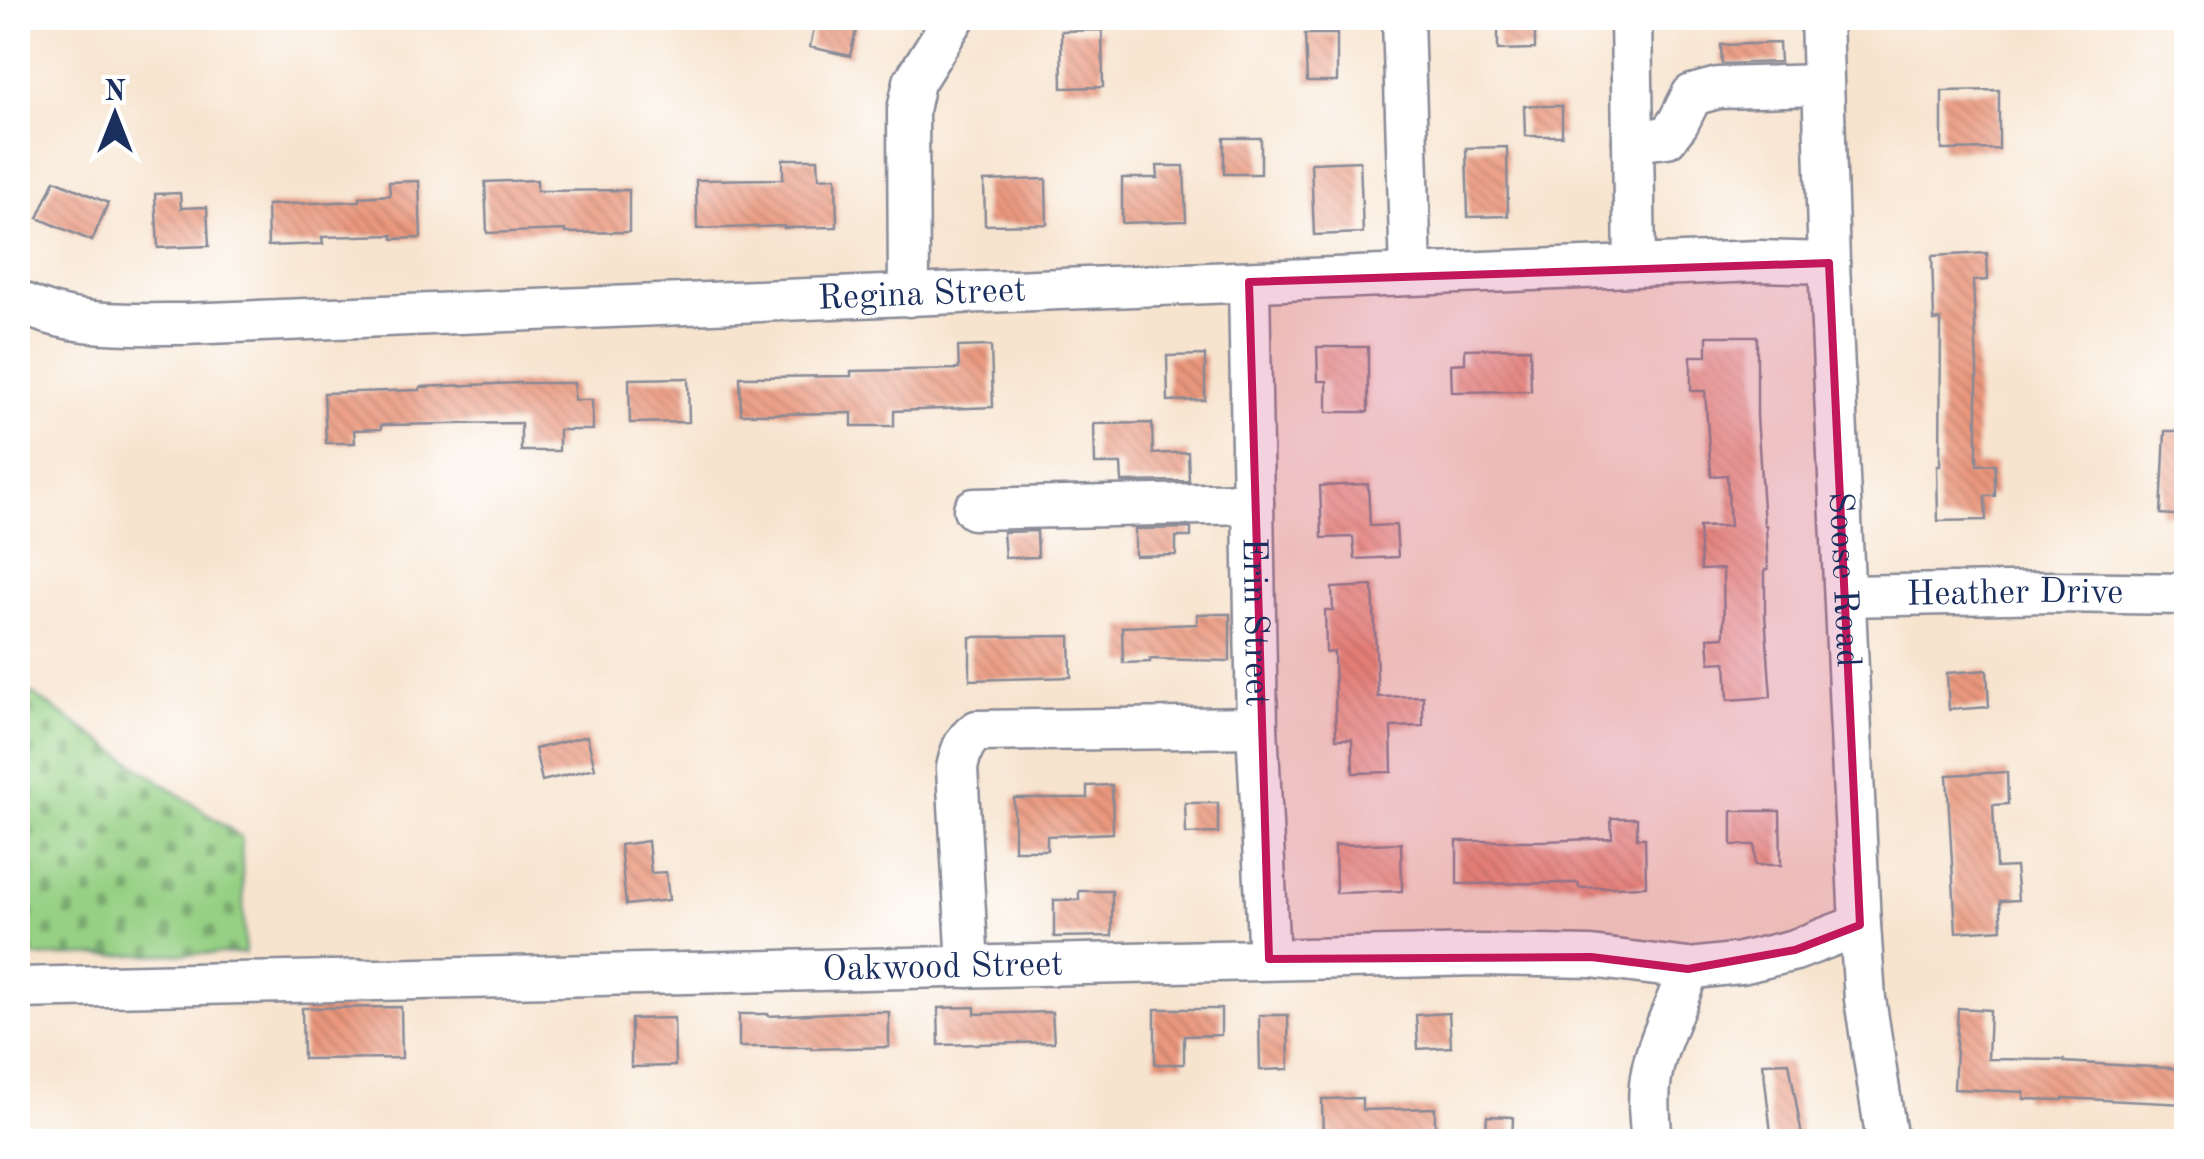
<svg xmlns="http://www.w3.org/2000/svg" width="2204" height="1159" viewBox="0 0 2204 1159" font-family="'Old Standard TT',serif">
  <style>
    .cemetery { fill: url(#cemetery-stones); stroke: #588071; stroke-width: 2.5 }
    .building { fill: url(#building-back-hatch) }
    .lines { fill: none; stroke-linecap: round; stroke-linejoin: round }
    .minor-casing { stroke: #898a96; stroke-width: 45 }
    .minor { stroke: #fff; stroke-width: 40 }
    .marked { fill: #c2185b; fill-opacity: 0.2; stroke: #c2185b; stroke-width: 8; stroke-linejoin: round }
    .labels { text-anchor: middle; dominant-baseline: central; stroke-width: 9; stroke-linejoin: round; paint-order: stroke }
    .street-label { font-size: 35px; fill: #1b2f5e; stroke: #fff }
  </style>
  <defs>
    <pattern id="cemetery-stones" width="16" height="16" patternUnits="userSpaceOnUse" patternTransform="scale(2.5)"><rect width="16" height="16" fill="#96d084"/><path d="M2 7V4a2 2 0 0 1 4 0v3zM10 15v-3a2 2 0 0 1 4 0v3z" fill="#7aa96f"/></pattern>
    <pattern id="building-back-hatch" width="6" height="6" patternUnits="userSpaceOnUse" patternTransform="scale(2.5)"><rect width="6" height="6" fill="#eb987d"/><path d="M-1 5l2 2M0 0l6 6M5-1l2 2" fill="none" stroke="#be7c6a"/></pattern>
  </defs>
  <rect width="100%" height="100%" fill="#fff"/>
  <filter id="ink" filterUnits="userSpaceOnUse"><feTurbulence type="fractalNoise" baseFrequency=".01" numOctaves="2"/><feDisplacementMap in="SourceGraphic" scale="20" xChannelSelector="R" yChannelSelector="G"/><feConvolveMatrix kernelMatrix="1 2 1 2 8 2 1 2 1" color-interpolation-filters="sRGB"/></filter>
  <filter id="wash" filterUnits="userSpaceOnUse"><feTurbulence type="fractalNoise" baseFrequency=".0048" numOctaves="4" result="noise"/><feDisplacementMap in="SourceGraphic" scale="40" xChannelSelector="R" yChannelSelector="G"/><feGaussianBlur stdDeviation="2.25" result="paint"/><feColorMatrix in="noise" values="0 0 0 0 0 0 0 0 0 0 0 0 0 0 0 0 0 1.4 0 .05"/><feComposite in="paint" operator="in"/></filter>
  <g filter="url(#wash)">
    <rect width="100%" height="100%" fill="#f7e4cf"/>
    <path class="cemetery" d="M18,684l223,153 4,116 -227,4z"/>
    <g id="blocks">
      <path class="building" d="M816,18h43l-9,38 -40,-9z
        M1498,18h37v31l-37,1z
        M1102,30l1,57 -41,1 -1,-57z
        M1305,34h32v48h-30z
        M1779,43l1,19 -58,2 -1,-19z
        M1999,90v59l-57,1v-59z
        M1524,106h38v30h-37z
        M1224,138h37v36h-37z
        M1507,147l1,69 -40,1 -2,-69z
        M783,159h35l1,19 17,-1 1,50 -53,1v-2l-87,3 -1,-49 87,-1z
        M1360,161l3,72 -49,2 -3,-72z
        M1157,166h27l2,55 -64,2v-45h36z
        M1046,179l1,45 -62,1 -1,-44z
        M55,180l53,23 -16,38 -54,-23z
        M537,180v11l92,-1v42l-64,1v-3l-78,3 -2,-51z
        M419,181l2,57 -28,1v-4l-71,2 1,7 -55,2 -1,-41 93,-4v-4l30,-2 -1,-13z
        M180,193l1,15 26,-1 2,39 -51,2 -3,-54z
        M1987,253l1,27 -15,1 4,85v99l18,-1v32h-10l1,24 -48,1 -1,-55h3l1,-146 -7,1 -2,-65z
        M1707,336h50v80l7,109h2l2,44 -3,1v44l6,83 -43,3 -2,-38 -16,1 -2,-25 16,-1 -1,-68 -22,1 -2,-43 31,-1 -3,-51 -16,1 -6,-85h-14v-35h16z
        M991,346l2,61 -99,4v15h-42v-13l-111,1 -1,-37 111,-1v-5l108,-2 -1,-22z
        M1317,347h51v65h-41v-31h-9z
        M1530,348l1,43 -79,1 -1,-28 14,-1v-14z
        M1205,355v45l-37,1 -1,-45z
        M688,378l1,44 -59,1 -1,-44z
        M520,383h54v17h18l1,30h-34v21h-38v-28l-140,2v4l-27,1 1,13h-29l-2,-50 96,-3v-3z
        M1152,423l1,31 35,-2 1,29 -67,1 -1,-18h-26l-1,-40z
        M2165,431h21v85l-25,-2z
        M1368,484l2,42 26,-1 2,32 -43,2 -2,-22 -31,1 -2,-52z
        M1191,528v9h-15v18l-41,1v-27z
        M1037,531l1,26 -33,1 -2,-26z
        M1373,586l5,111 45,-1v30l-32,1 1,45 -39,1 -1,-34h-16l-2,-87 -8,1 -1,-43h8l-1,-22z
        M1197,614h33v47l-80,-2v3l-27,1 -1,-36 75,-3z
        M1070,636l1,41 -101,3v-43z
        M1987,670l2,37 -40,3 -2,-37z
        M587,736l8,32 -53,13 -7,-32z
        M2007,772l1,32 -15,1 3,63 19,-1 3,33 -18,1 2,28 -46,3 -9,-157z
        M1112,785l1,48 -66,3v14h-33v-52h73v-12z
        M1185,803h33v30l-32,1z
        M1732,811h48l1,54h-26v-20h-23z
        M1611,818h26v20h8l1,48 -67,2 -1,-5 -121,1v-43h89l66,-3z
        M648,841l3,32 15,-1 3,28 -43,5 -6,-60z
        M1401,843l1,48 -66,2 -1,-48z
        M1079,891h33v45l-58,1v-37h25z
        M401,1007l1,51 -99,1 -1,-51z
        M975,1007v7l77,-2 2,30 -115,3 -1,-37z
        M1958,1008l32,2 -2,49 76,1v2l122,7v35l-123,-6v2l-39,-1v-7l-70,-3z
        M1155,1009h66v26l-37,1v28h-29z
        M853,1012h36v35l-78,2v-2h-72v-33h29v2z
        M1449,1013l2,34 -33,2 -2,-34z
        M1259,1015h29l1,54 -29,1z
        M674,1018l1,48 -44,1v-48z
        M1789,1062l14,80h-31l-9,-79z
        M1362,1098v12l73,-2v34h-112l-1,-43z
        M1487,1116l26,1 -1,25h-27z"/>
    </g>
  </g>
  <g filter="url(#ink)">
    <use href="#blocks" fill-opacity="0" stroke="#898a96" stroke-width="2.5"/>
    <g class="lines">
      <defs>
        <g id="minor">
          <path d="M1403,18l8,256"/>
          <path d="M1631,18l4,247"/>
          <path id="s1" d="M1821,18l8,245 31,662 5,74 22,143"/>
          <path d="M1633,141l34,-4 11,-14 14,-28 26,-7 105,-3"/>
          <path id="s2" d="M1249,282l8,445 12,232"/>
          <path d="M909,296l-1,-186 6,-28 40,-64"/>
          <path id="s3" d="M18,301c52,27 109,23 166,23l1575,-63 70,2"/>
          <path d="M974,509l279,-6"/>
          <path id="s4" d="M1845,596l207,-4 134,2"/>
          <path d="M968,967l-11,-199c4,-17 6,-27 20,-37l280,-4"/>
          <path id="s5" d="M18,988l1462,-33 111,2 97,12 53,-6 54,-13 65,-25"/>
          <path d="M1652,1142c-2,-19 -4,-38 -2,-57 4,-41 27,-77 38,-116"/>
        </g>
      </defs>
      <use href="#minor" class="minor-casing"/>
      <use href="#minor" class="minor"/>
    </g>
  </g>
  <path class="marked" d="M1829,263l31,662 -65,25 -107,19 -97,-12 -322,2 -20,-677z"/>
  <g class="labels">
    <g class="street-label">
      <text stroke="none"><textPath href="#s3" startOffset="908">Regina Street</textPath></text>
      <text stroke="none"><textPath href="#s1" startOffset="562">Soose Road</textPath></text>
      <text stroke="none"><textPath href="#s4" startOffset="170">Heather Drive</textPath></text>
      <text stroke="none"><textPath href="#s2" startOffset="340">Erin Street</textPath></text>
      <text stroke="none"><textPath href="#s5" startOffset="925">Oakwood Street</textPath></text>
    </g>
  </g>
  <rect width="2204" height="1159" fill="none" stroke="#fff" stroke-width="60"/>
  <g transform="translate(115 115)" stroke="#ffffff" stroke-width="8" paint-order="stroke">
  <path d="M0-8L18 38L0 25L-18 38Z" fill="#1b2f5e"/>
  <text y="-15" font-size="28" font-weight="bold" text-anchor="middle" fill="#1b2f5e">N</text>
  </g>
</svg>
